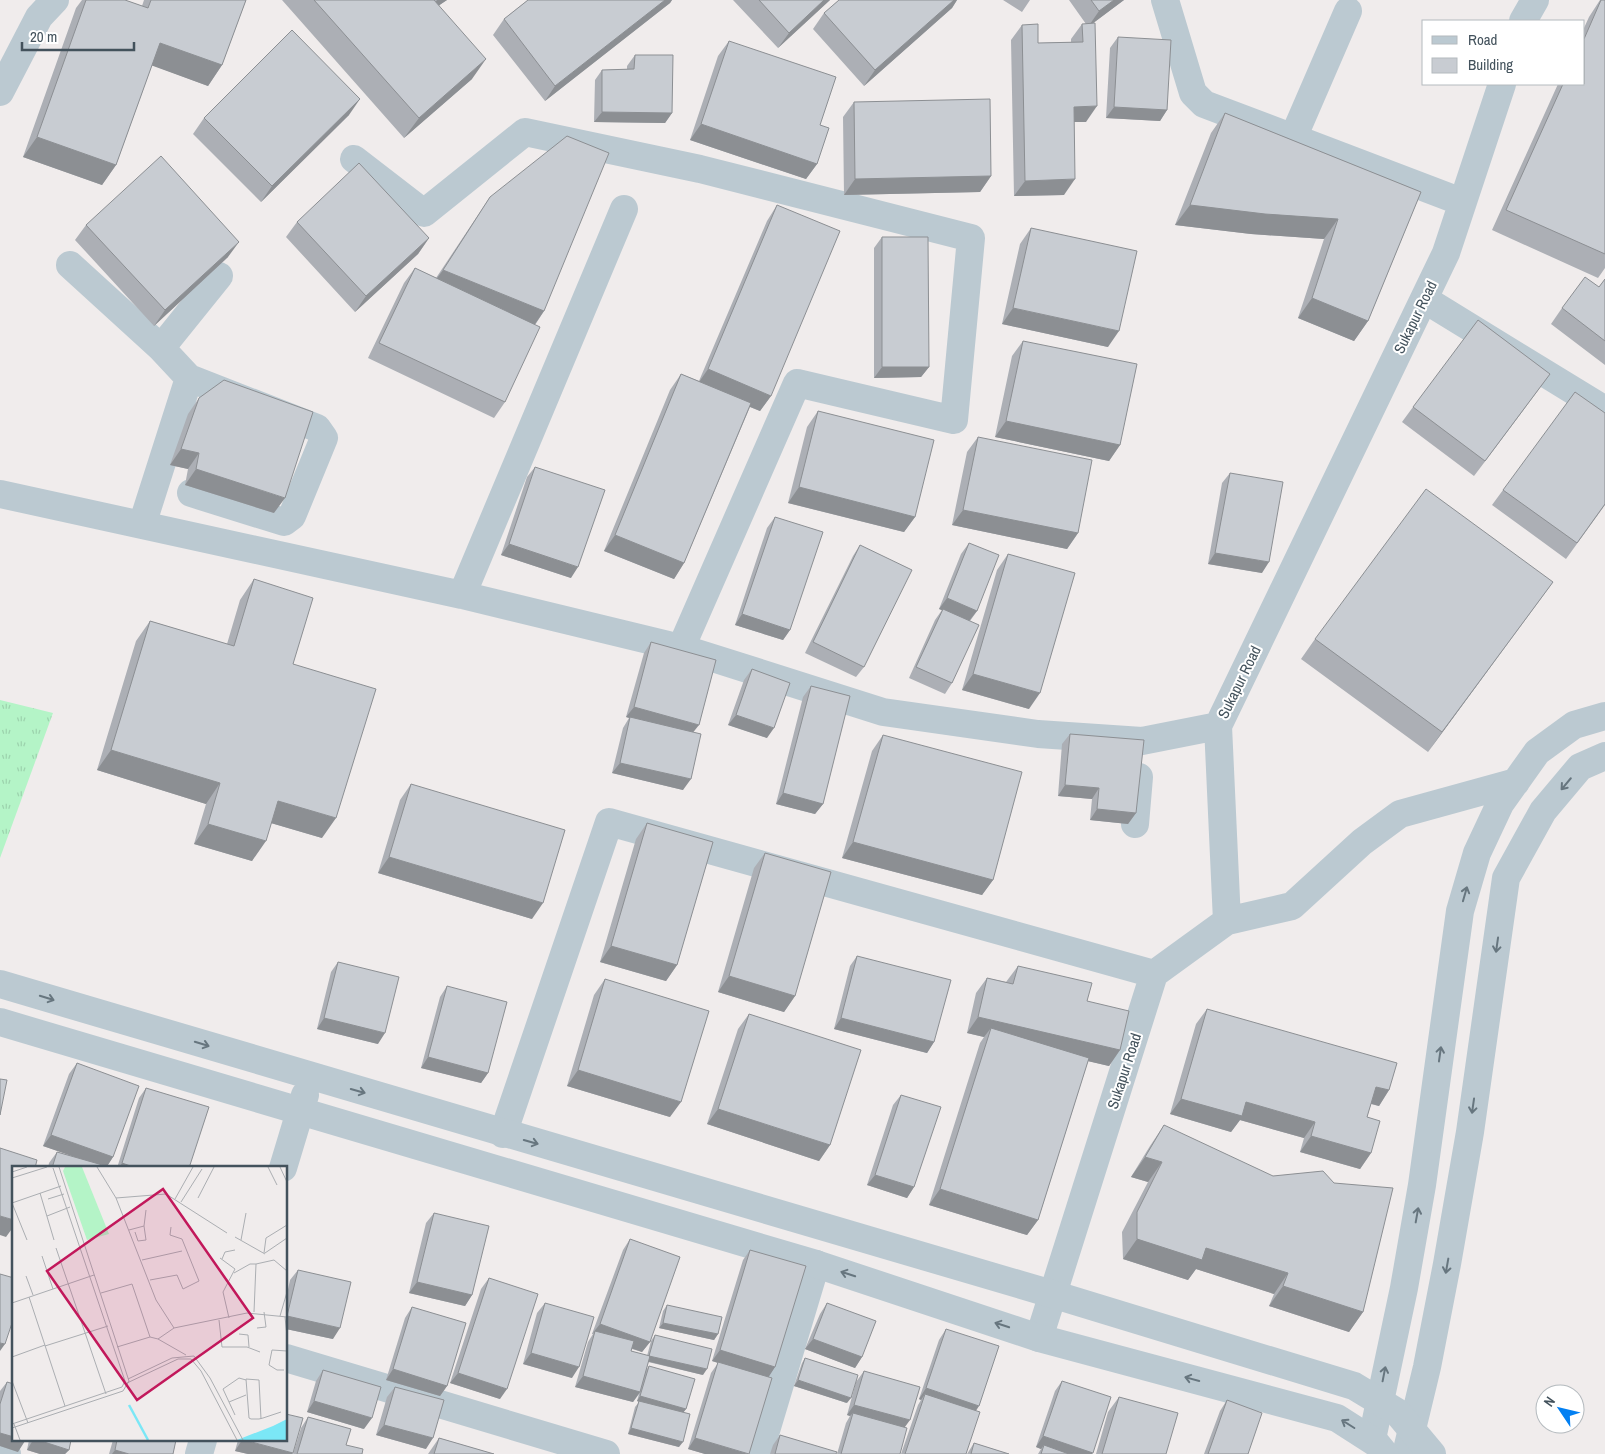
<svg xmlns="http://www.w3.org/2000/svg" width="1605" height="1454" viewBox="0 0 1605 1454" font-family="'Archivo Narrow',sans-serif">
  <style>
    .grass { fill: url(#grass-tufts) }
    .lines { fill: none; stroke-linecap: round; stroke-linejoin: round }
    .minor { stroke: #bbc9d1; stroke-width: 28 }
    .tertiary { stroke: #bbc9d1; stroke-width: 28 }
    .wall { fill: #acafb5 }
    .shaded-wall { fill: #8c8f93 }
    .building { fill: #c8ccd2; stroke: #8c8f93 }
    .oneway { stroke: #67767f }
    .labels { text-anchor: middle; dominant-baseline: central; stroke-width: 4; stroke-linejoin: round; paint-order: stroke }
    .street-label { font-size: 15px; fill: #43525c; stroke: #fff }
    .inset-river { fill: none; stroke: #7be7f6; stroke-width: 2.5 }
    .inset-road { fill: none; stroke: #abaeb2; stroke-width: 1 }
    .view { fill: #c2185b; fill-opacity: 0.15; stroke: #c2185b; stroke-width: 2.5 }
    .inset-edge { fill: none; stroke: #43525c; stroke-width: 2.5 }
  </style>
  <defs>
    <pattern id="grass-tufts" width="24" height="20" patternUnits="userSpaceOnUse" patternTransform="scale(1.25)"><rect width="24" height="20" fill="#b4f4c7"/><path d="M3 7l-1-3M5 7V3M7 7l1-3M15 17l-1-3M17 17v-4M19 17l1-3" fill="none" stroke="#9cd3ad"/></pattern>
  </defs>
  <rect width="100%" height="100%" fill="#f0ecec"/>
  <path class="grass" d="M0,700l53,13 -53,145z"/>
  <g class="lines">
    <path class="minor" d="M1165,0l28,93 11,11 258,98
      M1523,21l12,-21
      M0,92l39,-75 16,-17
      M1293,138l55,-127
      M354,159l70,54 101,-81 175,37 271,69 -17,182 -157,-37 -116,265
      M70,265l91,83 28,30 -47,147
      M1424,299l181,111
      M161,348l58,-72
      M189,378l128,50 7,10 -32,78 -8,6 -93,-29
      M0,494l462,101 219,53 202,64 155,22 104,7 76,-15
      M462,595l162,-386
      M1135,824l4,-47
      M1227,921l65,-15 70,-64 38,-28 116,-32
      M503,1134l106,-312 545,152
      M1039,1338l115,-364 73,-53 -9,-195 228,-473 56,-169
      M286,1358l320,96
      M1372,1439l32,-151 18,-103 38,-274 17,-58 23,-49 37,-52 37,-27 31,-9
      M0,1452l7,2
      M759,1454l57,-190
      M1406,1454l21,-87 20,-103 23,-132 36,-254 37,-67 37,-44 25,-11"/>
    <path class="tertiary" d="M0,984l1052,310 302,92 43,26 35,42
      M0,1022l816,242 223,74 298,80 39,25 9,11
      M283,1168l22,-73
      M199,1454l4,-14"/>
  </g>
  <path class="wall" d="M82,0h43l17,6 2,-6h102l-24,65 -14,21 -56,-21 -36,100 -14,20 -79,-28 53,-149z
    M282,0h165l-8,5 33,74 -68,59z
    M528,0h144l-2,3 -125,98 -52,-66 11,-16z
    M733,0h97l-52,48z
    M839,0h118l-5,8 -88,78 -51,-57 11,-16z
    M1003,0h27l-8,12z
    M1069,0h55l-31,23 -7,99h-12l-10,73 -50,1 -3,-156 11,-15 16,18 33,-1v-3l11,-15h4z
    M1600,0h5v268l-7,10 -106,-48 66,-146h26v-56l5,-11z
    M1118,37l49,73 -7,11 -54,-3 4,-70z
    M729,41l91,84 -3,39 -11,15 -116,-39 28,-84z
    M635,55l37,58 -7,10 -71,-1 1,-42 7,-10 25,-1v-3z
    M854,102l137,74 -11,16 -136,3 -1,-78z
    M1225,113l196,79 -53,129 -14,20 -56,-23 26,-79 -73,-5 -76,-9 36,-92z
    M349,115l-88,87 -68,-68 11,-16z
    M490,197l54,114 -9,14 -30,77 -11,16 -126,-60 36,-75 11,-15 21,10z
    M777,205l-6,191 -11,15 -10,-4 -66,156 -10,16 -70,-28 66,-161 11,-16 18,7 68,-160z
    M297,222l132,16 -11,16 -63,58 -69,-75z
    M86,225l142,32 -74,69 -79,-86z
    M1031,228l77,119 -106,-23 18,-80z
    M882,237l47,130 -8,10 -47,1v-130z
    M1605,279v86l-54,-41 11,-16 37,-21z
    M1023,341l97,104 -11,16 -114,-24 17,-81z
    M1550,374l-76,102 -72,-54 11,-15z
    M199,398l75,115 -89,-28 3,-16 -18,-4 18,-51z
    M818,411l97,106 -11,15 -116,-29 19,-76z
    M1605,413v92l-39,54 -74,-54 11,-15z
    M978,437l100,96 -11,16 -115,-24 15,-73z
    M535,467l36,111 -70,-23 26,-78z
    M1230,473l32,100 -54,-9 14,-81z
    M775,517l15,113 -7,10 -48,-15 32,-97z
    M969,543l8,68 -7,10 -18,62 -7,11 -36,-16 26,-58 7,-10 -3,-1 22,-55z
    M860,545l4,122 -8,10 -51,-24 48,-97z
    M1008,554l21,155 -67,-19 35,-120z
    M254,579l39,85 29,174 -51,-15 -19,38 -58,-17 12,-40 -109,-34 39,-129 14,-20 77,23 13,-44z
    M1553,582l-125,170 -127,-93 14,-20z
    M651,642l42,90 -10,58 -71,-17 11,-45 6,-10 -3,-1 18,-64z
    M752,669l15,69 -39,-13 16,-45z
    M811,686l12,118 -8,10 -39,-10 27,-107z
    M1070,734l66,79 -8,11 -38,-4 2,-21 -34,-3 4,-52z
    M883,735l110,145 -11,15 -140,-37 30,-107z
    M411,784l121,135 -154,-46 22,-73z
    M647,823l30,142 -11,16 -66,-19 36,-123z
    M765,853l30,143 -11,16 -66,-20 36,-124z
    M857,956l77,86 -7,11 -93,-24 16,-63z
    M338,962l40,82 -61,-15 14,-57z
    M1018,966l69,35 33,49 -11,16 -21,-5 -50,159 -11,15 -98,-30 51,-162 4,-6 -17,-4 9,-40 11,-15 19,4z
    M605,979l65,138 -103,-31 27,-91z
    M447,986l41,87 -7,10 -60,-15 19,-71z
    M1207,1009l182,81 -10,16 -8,-2 -4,13 4,36 -11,16 -60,-17 4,-14 -64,-18 -9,12 -61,-18 26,-90z
    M749,1014l81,131 -11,16 -112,-37 31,-95z
    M77,1063l36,94 -6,9 6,2h-65l1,-5 8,-11 22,6 -36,-12 26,-72z
    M146,1088l43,80h-72l22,-70z
    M901,1095l13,92 -7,11 -40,-13 26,-80z
    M1164,1125l199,187 -14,20 -80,-26 5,-12 -78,-25 -8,11 -65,-21 -1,-27 26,-50 -17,-5 19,-31z
    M434,1213l38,82 -7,11 -56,-13 17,-70z
    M630,1239l20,103 -8,10 -10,-3 -1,2 16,5 4,-15 4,-6 48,40 -55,-13 -1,7 2,-3 37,43 -3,4 -4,34 -51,-13 7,-27 4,-5 -2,-1 2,-7 -6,8 -58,-15 13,-45 5,-8h-1l31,-84z
    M750,1250l25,117 -7,10 -19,77h-44l-17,-5 23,-76 7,-10 -6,-2 31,-101z
    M298,1270l35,69 -47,-10v-30l4,-19z
    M489,1278l11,121 -50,-16 31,-94z
    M545,1303l27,75 -49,-14 14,-51z
    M827,1303l35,54 -7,11 -50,-19 15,-35z
    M667,1305l51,29 -4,6 -55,-12 4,-17z
    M412,1307l35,79 -7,10 -54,-16 19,-62z
    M946,1329l30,82 -10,43h-65l17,-49 3,-5 -2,-1 20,-59z
    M805,1358l42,45 -53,-17 8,-23z
    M323,1370l41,59 -57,-17 9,-31z
    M864,1371l41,56 -5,27h-63l9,-31 4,-7 -3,-1 9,-33z
    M1062,1381l30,73h-54l3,-5 -5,-2 19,-56z
    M7,1382l11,70 -18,-6v-55z
    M395,1387l31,62 -50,-14 11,-38z
    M1119,1397l47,57h-70l12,-42z
    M1227,1400l21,54h-44l16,-43z
    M308,1417l38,28 16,9h-69l8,-26z
    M780,1435l56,19h-66l3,-9z
    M439,1438l55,16h-66z
    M29,1440h42l-2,10 -4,4h-25l-13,-4z
    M113,1440h63l-3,14h-64z
    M238,1440h48l7,13 -1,1h-44l-13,-3z
    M974,1443l35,11h-42z"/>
  <path class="shaded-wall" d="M437,0h10l-19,13z
    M665,0h7l-2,3 -125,98 10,-15z
    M824,0h6l-52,48 11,-15z
    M954,0h3l-5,8 -88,78 11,-16z
    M1114,0h10l-36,27 11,-16z
    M160,43l62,22 -14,21 -63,-23z
    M486,59l-14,20 -68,59 15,-20z
    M360,99l-11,16 -88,87 11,-16z
    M1097,106l-11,16h-23l11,-15z
    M1114,107l53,3 -7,11 -54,-3z
    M602,112l70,1 -7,10 -71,-1z
    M701,124l116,40 -11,15 -116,-39z
    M37,137l79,28 -14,20 -79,-28z
    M991,176l-11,16 -136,3 11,-16z
    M1075,179l-11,16 -50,1 11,-15z
    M1190,205l148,14 -14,20 -73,-5 -76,-9z
    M429,238l-11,16 -63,58 11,-16z
    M239,242l-11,15 -74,69 11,-16z
    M443,270l101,41 -11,16 -101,-42z
    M1312,298l56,23 -14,20 -56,-23z
    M1013,308l106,23 -11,16 -106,-23z
    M882,367h47l-8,10 -47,1z
    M708,369l63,27 -11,15 -63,-26z
    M1550,374l-11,15 -65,87 11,-15z
    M1006,421l114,24 -11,16 -114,-24z
    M181,449l18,4 -11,16 -18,-4z
    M196,469l89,29 -11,15 -89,-28z
    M799,487l116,30 -11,15 -116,-29z
    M963,510l115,23 -11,16 -115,-24z
    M615,535l69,28 -10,16 -70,-28z
    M509,544l69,23 -7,11 -70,-23z
    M1215,553l54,9 -7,11 -54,-9z
    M1553,582l-15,20 -110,150 14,-20z
    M947,598l30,13 -8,10 -30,-12z
    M742,614l48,16 -7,10 -48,-15z
    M973,674l67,19 -11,16 -67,-19z
    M634,707l65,18 -8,10 -65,-18z
    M736,715l38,13 -7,10 -39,-13z
    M111,750l109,33 -14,21 -109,-34z
    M620,763l71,16 -8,11 -71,-17z
    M1065,785l34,3 -7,11 -34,-3z
    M783,793l40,11 -8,10 -39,-10z
    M278,801l58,17 -14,20 -58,-17z
    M1097,809l39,4 -8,11 -38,-4z
    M208,824l58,17 -14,20 -58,-17z
    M853,842l140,38 -11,15 -140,-37z
    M389,857l154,46 -11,16 -154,-46z
    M611,946l66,19 -11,16 -66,-19z
    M729,976l66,20 -11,16 -66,-20z
    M978,1017l142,33 -11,16 -121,-28 3,-10 -7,9 -17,-4z
    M324,1018l61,15 -7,11 -61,-15z
    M841,1018l93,24 -7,11 -93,-24z
    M428,1057l60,16 -7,10 -60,-15z
    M578,1070l103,32 -11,15 -103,-31z
    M1376,1087l13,3 -10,16 -14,-4z
    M1181,1099l65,3 69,20 -11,16 -64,-18 -9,12 -61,-18z
    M718,1109l112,36 -11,16 -112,-37z
    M51,1135l62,22 -7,11 -63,-22z
    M1311,1136l60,17 -11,16 -60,-17z
    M1145,1157l17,5 -14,20 -17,-5z
    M122,1163l14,5h-17z
    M875,1175l39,12 -7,11 -40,-13z
    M940,1189l98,31 -11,15 -98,-30z
    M0,1216l14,4v6l-8,11 -6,-2z
    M1137,1239l69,9 82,25 -14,21 -78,-25 -8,11 -65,-21z
    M417,1282l55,13 -7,11 -56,-13z
    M1283,1286l80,26 -14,20 -80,-26z
    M287,1316l53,12 -7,11 -47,-10v-11z
    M663,1323l55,11 -4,6 -55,-12z
    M600,1324l50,18 -8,10 -48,-17 1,-4 -3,3z
    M813,1339l49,18 -7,11 -50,-19z
    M0,1343l5,1 -5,7z
    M720,1350l55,17 -7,11 -56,-17z
    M531,1353l48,14 -7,11 -49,-14z
    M649,1356l58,13 -4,6 -57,-14z
    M393,1369l54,17 -7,10 -54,-16z
    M458,1373l49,16 -7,10 -50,-16z
    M583,1376l57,16 -7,10 -58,-15z
    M798,1380l53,18 -4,5 -53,-17z
    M926,1388l53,18 -7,11 -47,-23 -4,6 -2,-1z
    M640,1396l46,13 -4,5 -45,-13z
    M314,1401l58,17 -8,11 -57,-17z
    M854,1405l56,15 -8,11 -49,-18 -3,3 -3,-1z
    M384,1425l49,13 -7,11 -50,-14z
    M631,1428l52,14 -4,5 -51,-13z
    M0,1433l14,4v3l11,1 -7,11 -18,-6z
    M1043,1436l50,17 -1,1h-36l-12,-9 -3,4 -5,-2z
    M695,1438l53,16h-43l-17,-5z
    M33,1440h5l31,10 -4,4h-25l-13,-4z
    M242,1440h2l49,13 -1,1h-44l-13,-3z
    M115,1450l14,4h-17z"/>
  <path class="building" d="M86,0h39l23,8 3,-8h95l-24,65 -62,-22 -44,122 -79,-28z
    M314,0h120l52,59 -67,59z
    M528,0h137l-110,86 -51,-67z
    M759,0h65l-35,33z
    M839,0h115l-79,70 -51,-57z
    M1091,0h23l-15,11z
    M1601,0h4v254l-99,-44 57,-126h21v-45z
    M1095,23l2,83 -23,1 1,72 -50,2 -3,-156 16,-1v19l45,-1 -1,-18z
    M292,30l68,69 -88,87 -68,-68z
    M1118,37l53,3 -4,70 -53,-3z
    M729,41l107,36 -16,48 9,3 -12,36 -116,-40z
    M635,55h38l-1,58 -70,-1v-42l32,-1z
    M990,99l1,77 -136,3 -1,-77z
    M1225,113l196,79 -53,129 -56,-23 26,-79 -73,-5 -75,-9z
    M567,136l42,17 -65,158 -101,-41 47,-73z
    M161,156l78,86 -74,68 -79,-85z
    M359,163l70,75 -63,58 -69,-74z
    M777,205l63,26 -69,165 -63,-27z
    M1031,228l106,23 -18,80 -106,-23z
    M882,237h46l1,130h-47z
    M415,268l125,59 -35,75 -126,-59z
    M1585,277l14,10 6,-8v62l-43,-33z
    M1478,320l72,54 -65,87 -72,-54z
    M1023,341l114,23 -17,81 -114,-24z
    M681,374l70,29 -67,160 -69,-28z
    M224,380l89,32 -28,86 -89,-29 3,-16 -18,-4 18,-51z
    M1575,392l30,21v91l-28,39 -74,-53z
    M818,411l116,29 -19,77 -116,-30z
    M978,437l114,23 -14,73 -115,-23z
    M535,467l70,23 -27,77 -69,-23z
    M1230,473l53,9 -14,80 -54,-9z
    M1426,489l127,93 -111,150 -127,-93z
    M775,517l48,15 -33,98 -48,-16z
    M969,543l30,12 -22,56 -30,-13z
    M860,545l52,25 -48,97 -51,-25z
    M1008,554l67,19 -35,120 -67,-19z
    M254,579l59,19 -20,66 83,25 -40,129 -58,-17 -12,40 -58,-17 12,-41 -109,-33 39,-129 84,25z
    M943,609l36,16 -27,58 -36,-16z
    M651,642l65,18 -17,65 -65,-18z
    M752,669l38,14 -16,45 -38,-13z
    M811,686l39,10 -27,108 -40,-11z
    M630,717l71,17 -10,45 -71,-16z
    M1070,734l74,6 -8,73 -39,-4 2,-21 -34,-3z
    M883,735l139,37 -29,108 -140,-38z
    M411,784l154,46 -22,73 -154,-46z
    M647,823l66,19 -36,123 -66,-19z
    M765,853l66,19 -36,124 -66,-20z
    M857,956l94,24 -17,62 -93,-24z
    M338,962l61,15 -14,56 -61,-15z
    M1018,966l74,17 -5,18 42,10 -9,39 -142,-33 9,-39 26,6z
    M605,979l104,32 -28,91 -103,-32z
    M447,986l60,16 -19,71 -60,-16z
    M1207,1009l190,54 -8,27 -13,-3 -9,30 13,4 -9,32 -60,-17 4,-14 -69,-20 -4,14 -61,-17z
    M749,1014l112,36 -31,95 -112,-36z
    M991,1028l98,30 -51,162 -98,-31z
    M77,1063l62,23 -26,71 -62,-22z
    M0,1079l7,1 -7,35z
    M146,1088l63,19 -20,61h-53l-14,-5z
    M901,1095l40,12 -27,80 -39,-12z
    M1164,1125l109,51 50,-5 11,12 59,5 -30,124 -80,-26 5,-13 -82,-25 -4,12 -65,-21v-27l25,-50 -17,-5z
    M0,1148l37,12 -2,8h-21v52l-14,-4z
    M57,1152l56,16h-61z
    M434,1213l55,13 -17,69 -55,-13z
    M630,1239l50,18 -30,85 -50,-18z
    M750,1250l56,16 -31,101 -55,-17z
    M298,1270l53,12 -11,46 -53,-12z
    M0,1274l14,4v39l-9,27 -5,-1z
    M489,1278l49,16 -31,95 -49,-16z
    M545,1303l49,14 -15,50 -48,-14z
    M827,1303l49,18 -14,36 -49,-18z
    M667,1305l55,12 -4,17 -55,-11z
    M412,1307l54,16 -19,63 -54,-17z
    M946,1329l53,17 -20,60 -53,-18z
    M595,1331l39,10 -3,10 19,5 -10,36 -57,-16z
    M655,1335l57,14 -5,20 -58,-13z
    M805,1358l53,17 -7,23 -53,-18z
    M718,1362l54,16 -23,76 -54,-16z
    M649,1366l46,13 -9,30 -46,-13z
    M323,1370l58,17 -9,31 -58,-17z
    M864,1371l56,16 -10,33 -56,-15z
    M1062,1381l49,16 -18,56 -50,-17z
    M7,1382l7,2v53l-14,-4v-29z
    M395,1387l49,13 -11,38 -49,-13z
    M925,1394l55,18 -14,42h-61z
    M1119,1397l59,16 -12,41h-64z
    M1227,1400l35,13 -14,41h-40z
    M639,1401l51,13 -7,28 -52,-14z
    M853,1413l54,15 -7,26h-59z
    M286,1414l17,4 -10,35 -49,-13h42z
    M308,1417l43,12 -5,16 17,4 -1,5h-65z
    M780,1435l57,17 -1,2h-61z
    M439,1438l55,16h-60z
    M38,1440h33l-2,10z
    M117,1440h59l-3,14h-44l-14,-4z
    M974,1443l35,11h-38z
    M1044,1445l25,9h-28z"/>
  <defs><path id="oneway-shaft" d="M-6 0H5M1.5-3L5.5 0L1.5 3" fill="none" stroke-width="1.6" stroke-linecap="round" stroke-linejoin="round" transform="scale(1.25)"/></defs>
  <g class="oneway">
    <use href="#oneway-shaft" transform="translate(1566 784) rotate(130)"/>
    <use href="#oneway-shaft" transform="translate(1465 894) rotate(-74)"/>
    <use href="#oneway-shaft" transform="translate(1497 945) rotate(98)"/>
    <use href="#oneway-shaft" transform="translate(47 998) rotate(17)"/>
    <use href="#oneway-shaft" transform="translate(202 1044) rotate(17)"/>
    <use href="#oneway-shaft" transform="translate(1440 1054) rotate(-82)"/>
    <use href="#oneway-shaft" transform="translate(358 1091) rotate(16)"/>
    <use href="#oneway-shaft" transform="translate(1473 1106) rotate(98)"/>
    <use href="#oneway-shaft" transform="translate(531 1142) rotate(16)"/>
    <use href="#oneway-shaft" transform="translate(1417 1215) rotate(-80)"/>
    <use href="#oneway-shaft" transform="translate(1447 1266) rotate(100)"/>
    <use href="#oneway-shaft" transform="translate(848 1274) rotate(-162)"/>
    <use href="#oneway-shaft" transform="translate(1002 1325) rotate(-162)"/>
    <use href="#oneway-shaft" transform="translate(1384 1374) rotate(-79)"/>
    <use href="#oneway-shaft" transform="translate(1192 1379) rotate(-165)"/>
    <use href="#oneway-shaft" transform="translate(1348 1424) rotate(-148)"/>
  </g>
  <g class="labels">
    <g class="street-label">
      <text transform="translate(1415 317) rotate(-64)">Sukapur Road</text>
      <text transform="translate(1239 682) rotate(-64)">Sukapur Road</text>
      <text transform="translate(1124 1071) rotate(-72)">Sukapur Road</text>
    </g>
  </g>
  <g transform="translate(12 1166)">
    <rect width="275" height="275" fill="#f0ecec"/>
    <path d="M53,1h17l27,67 -22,6 -24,-69z" fill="#b4f4c7"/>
    <path d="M275,253v21h-50l36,-14z" fill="#7be7f6"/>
    <path class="inset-river" d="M117,239l19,35"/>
    <path class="inset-road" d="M85,1l19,31 40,102 18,28M256,1l9,18M268,1l7,15M0,6l15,-5M0,12l35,-11M28,27l14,47M104,32l50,-4 61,39M186,32l16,-31M36,33l16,-5M163,33l18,-32M169,36l21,-33M0,37l49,-17M0,37l15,37M35,50l23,-9M117,64l15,-4 2,-16M123,66l3,9 8,-1 -2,-14M223,71l30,17M229,74l5,-27M44,82l50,146M252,87l2,-15 21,-13M253,87l22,-15M30,90l11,33M208,92l15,11 -12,23 6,26M210,93l3,-7 10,-2M130,94l40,-9M222,107l16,-9h6M14,110l7,19M138,114l27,-5 6,14 16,-8 -17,-42 -12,-4 1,-8M89,127l31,-9 18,53M17,131l36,109M0,137l82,-28M242,146l2,-48 18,-4 13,11M268,150l7,-24M273,151l2,19M207,154l3,27h25l13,5M245,162l9,-1 -2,-15M227,168l9,1 1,12M146,173l28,16M33,180l63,-20M105,181l33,-10 8,2 16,-11 73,-15 40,4M0,191l33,-12M272,204h-7l-8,-5 3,-15 15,1M116,213l44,-21 22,-2 16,22 33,62M0,215l16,42M115,217l51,-24h13l10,12 36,69M217,236l17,-7M223,249l-12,-26 16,-11 7,2M249,253l-2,-39 -13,-1 3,39 2,1h8l4,-1 18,-6M0,258l110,-37 3,-6 -72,-213M2,258l6,16M0,262l111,-37 6,-10 -70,-214"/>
    <path class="view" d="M151,23l90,129 -116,82 -90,-129z"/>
    <rect width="275" height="275" class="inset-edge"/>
  </g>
  <rect x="1422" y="20" width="162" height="65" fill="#ffffff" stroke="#b4babe"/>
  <rect x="1432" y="36" width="25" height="8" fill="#bbc9d1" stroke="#b4babe"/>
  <text x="1468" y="45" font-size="15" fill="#43525c">Road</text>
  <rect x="1432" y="58" width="25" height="15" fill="#c8ccd2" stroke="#b4babe"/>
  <text x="1468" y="70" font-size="15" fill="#43525c">Building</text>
  <g transform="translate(1560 1409) rotate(305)"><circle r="24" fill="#ffffff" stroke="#b4babe"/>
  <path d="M0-4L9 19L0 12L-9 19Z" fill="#0380f2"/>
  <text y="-8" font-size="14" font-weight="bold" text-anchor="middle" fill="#43525c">N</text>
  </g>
  <path d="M22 42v8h112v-8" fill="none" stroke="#43525c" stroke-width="2.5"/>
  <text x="30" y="42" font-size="15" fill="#43525c" stroke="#ffffff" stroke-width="4" paint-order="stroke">20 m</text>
</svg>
